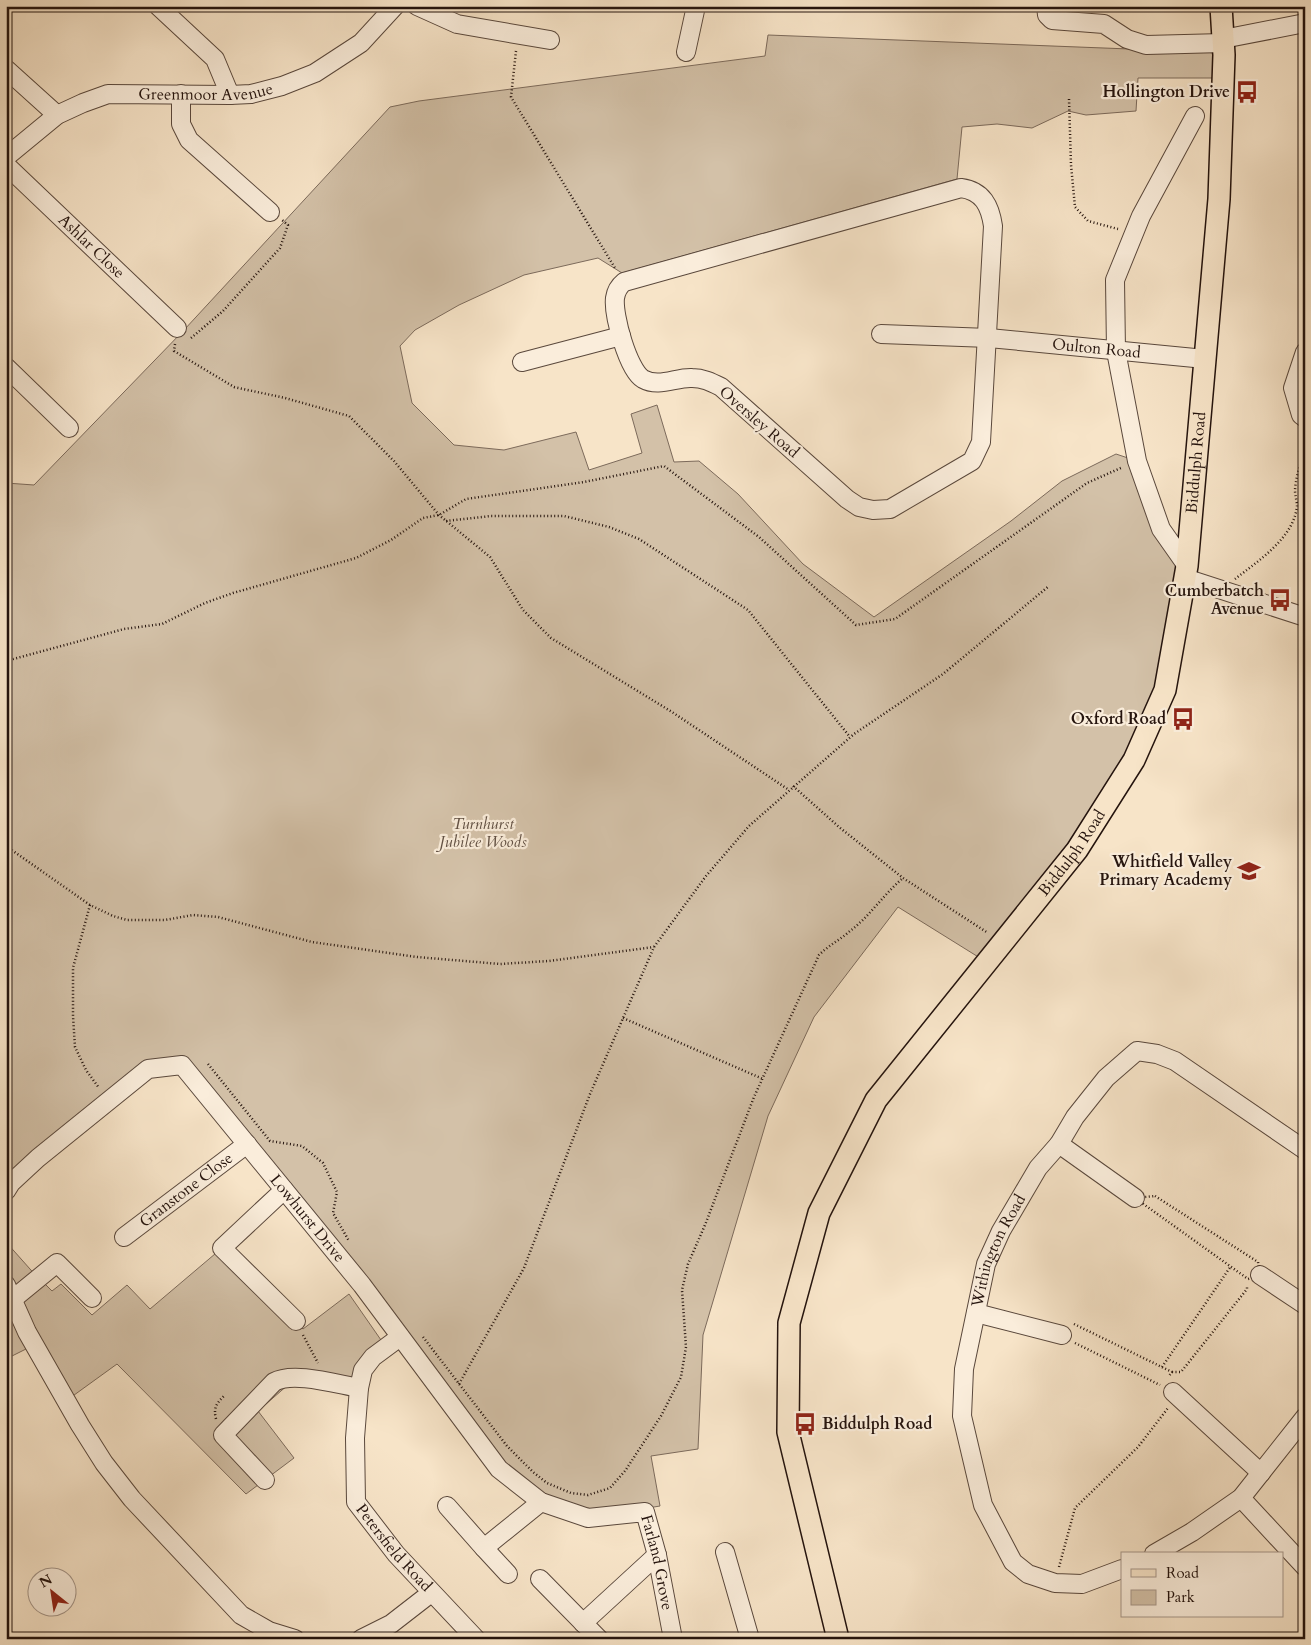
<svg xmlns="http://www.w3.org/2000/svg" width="1311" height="1645" viewBox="0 0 1311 1645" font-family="Cardo,serif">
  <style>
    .green { fill: #d3c1a8; stroke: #7c6a5b }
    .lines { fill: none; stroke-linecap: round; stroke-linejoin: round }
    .minor-casing { stroke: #5a483c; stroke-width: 20 }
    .major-casing { stroke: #25140e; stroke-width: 24 }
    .path { stroke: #25140e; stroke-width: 2.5; stroke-dasharray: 1 2.5; stroke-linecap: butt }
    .minor { stroke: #faeddb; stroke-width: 18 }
    .major { stroke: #f7e4c8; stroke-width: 21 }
    .labels { text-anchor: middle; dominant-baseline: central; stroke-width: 4.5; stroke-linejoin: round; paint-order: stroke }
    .street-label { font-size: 16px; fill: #25140e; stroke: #faeddb }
    .poi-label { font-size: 16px; font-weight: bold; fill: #25140e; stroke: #faeddb; text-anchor: end }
    .park-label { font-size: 16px; font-style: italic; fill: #625144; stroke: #faeddb }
  </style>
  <rect width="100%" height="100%" fill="#f7e4c8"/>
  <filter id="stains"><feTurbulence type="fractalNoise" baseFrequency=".004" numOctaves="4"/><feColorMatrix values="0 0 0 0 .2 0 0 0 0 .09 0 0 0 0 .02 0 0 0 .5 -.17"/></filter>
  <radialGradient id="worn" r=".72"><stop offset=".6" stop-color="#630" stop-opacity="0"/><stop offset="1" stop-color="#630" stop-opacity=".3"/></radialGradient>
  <path class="green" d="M768,35l439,17 17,3 -1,23h-85l-2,33 -50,4 -18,-4 -36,17 -35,-4 -35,3 -5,52 -335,94 -24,-15 -74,17 -65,30 -44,25 -15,16 12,57 42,42 50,5 72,-18 13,38 53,-17 -11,-39 26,-9 17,57 25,-1 39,33 65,70 71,53 137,-96 51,-40 54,-27 21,7 24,68 34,41 -61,190 -146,203 -90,-56 -84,110 -46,99 -65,219 -5,114 -47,7 9,50 -72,12 -47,-16 -42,-33 -317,-404 -34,4 -141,108 -1,-694 28,2 150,-155 206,-223 29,-6 346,-45z
    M6,1242l32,36 -25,21 21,46 -28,14z
    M222,1248l81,81 46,-35 32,46 -25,25 -5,22 -62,-3 -31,27 36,47 -48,36 -129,-130 -47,34 -50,-97 23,-19 9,9 9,-7 31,31 35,-30 23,24z"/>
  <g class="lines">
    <defs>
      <g id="minor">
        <path d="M158,6l57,53 15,36"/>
        <path d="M417,6l40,18 93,16"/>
        <path d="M1046,6l1,9 5,5 52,4 23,15 19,6 77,-2"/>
        <path d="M1223,39l82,-16"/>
        <path d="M686,52l10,-46"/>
        <path d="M6,69l51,46"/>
        <path d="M181,94v30l8,16 81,72"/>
        <path id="s1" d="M6,157l51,-42 26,-12 25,-9 122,1 21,-1 31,-8 33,-13 46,-30 34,-37"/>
        <path id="s2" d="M6,165l171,163"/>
        <path d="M961,188c22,3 29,18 32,38l-12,216 -9,19 -82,48 -17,1 -14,-3 -12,-8 -126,-112c-10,-5 -18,-9 -29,-9 -16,-1 -33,10 -49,1 -15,-9 -30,-64 -28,-81 1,-7 4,-12 9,-16z"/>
        <path id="s3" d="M881,334l108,4 216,21"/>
        <path d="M1305,352l-12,36 8,27 4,3"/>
        <path d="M522,362l99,-26"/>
        <path d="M6,367l63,61"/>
        <path d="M1187,566l-26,-37 -24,-68 -21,-110 -1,-71 26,-64 54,-100"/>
        <path d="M1185,578l120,39"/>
        <path d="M1059,1144l76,54"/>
        <path d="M284,1190l-62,58 74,73"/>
        <path id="s4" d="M6,1191l5,-8 27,-25 110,-89 34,-4 180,220 137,184 42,33 47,16 57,-6 12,43 16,84"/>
        <path id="s5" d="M124,1237l123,-93"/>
        <path d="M1260,1275l45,30"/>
        <path d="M6,1285l21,47 53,93 24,38 28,36 109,116 28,16 26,8"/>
        <path d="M13,1299l44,-36 35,35"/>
        <path d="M976,1313l86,22"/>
        <path id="s6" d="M400,1337l-27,20 -10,13 -4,18 -4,50 1,64 40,52 80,85"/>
        <path d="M1173,1392l88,81"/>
        <path d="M265,1480l-42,-45 51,-53c19,-11 62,2 85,6"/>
        <path d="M1241,1498l64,69"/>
        <path d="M447,1506l37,42 57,-46"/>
        <path d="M484,1548l24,26"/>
        <path d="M725,1552l25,87"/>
        <path d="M1154,1554l38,-22 49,-34 64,-81"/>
        <path id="s7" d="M1122,1569l-40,15 -27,-1 -27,-9 -15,-12 -30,-57 -21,-89 2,-47 22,-105 15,-33 37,-63 21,-24 16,-27 31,-39 31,-27 20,3 18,7 130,89"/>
        <path d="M540,1579l59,60"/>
        <path d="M583,1623l74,-68"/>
        <path d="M361,1639l30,-15 40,-31"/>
      </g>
      <g id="major">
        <path id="s8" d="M838,1639l-50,-207 1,-109 30,-110 57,-113 201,-250 57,-90 31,-70 22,-124 32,-367 5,-144 -3,-49"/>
      </g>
    </defs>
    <use href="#minor" class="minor-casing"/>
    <use href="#major" class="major-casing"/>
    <path class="path" d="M516,51l-5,46 104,171
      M1069,99l2,66 4,42 13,14 30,8
      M191,338l32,-27 57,-63 8,-23 -6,-5
      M175,344l-1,7 60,36 51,11 64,18 45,45 45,54 51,42 33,53 28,28 121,74 117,78
      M446,521l45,-5h73l45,11 30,12 109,71 102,127
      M1235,579c23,-18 59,-41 62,-73 0,-5 -2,-10 -2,-16 1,-14 6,-28 10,-41
      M6,661l118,-32 38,-5 43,-21 28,-10 123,-35 35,-18 32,-22 16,-3 27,-16 118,-17 80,-16 95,71 97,88 39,-6 192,-136 36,-16
      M793,786l46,41 64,51 85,55
      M6,846l84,59 23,11 14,4h38l28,-5 25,2 94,25 105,15 83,7 49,-3 105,-14
      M90,905l-17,63v48l2,31 11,23 13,18
      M623,1018l140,61
      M208,1064l62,77 32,5 21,17 14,29 -4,21 16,28
      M1155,1196l103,66 2,13 -12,4 -113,-81z
      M1074,1324l98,48 -3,4
      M303,1335l15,28
      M423,1337l84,109 26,26 14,11 24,10 17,2 22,-7 15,-17 36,-55 20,-39 5,-30 -4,-57 6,-26 17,-39 49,-128 65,-142c10,-10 21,-15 31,-24 19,-14 34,-37 53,-53
      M1075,1343l85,42
      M1162,1367l69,-101
      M1172,1372h9l66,-83v-3
      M459,1384l65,-116 66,-174 64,-147 52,-71 43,-50 105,-92 89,-60 106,-88
      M216,1419c-3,-12 1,-16 9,-24
      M1059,1567l16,-59 63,-61 30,-39"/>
    <use href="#minor" class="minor"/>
    <use href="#major" class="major"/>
  </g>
  <defs>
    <symbol id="bus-bare" viewBox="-9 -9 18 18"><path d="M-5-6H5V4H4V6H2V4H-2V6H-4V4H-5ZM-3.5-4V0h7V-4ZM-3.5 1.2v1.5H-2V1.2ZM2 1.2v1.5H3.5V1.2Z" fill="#8f2418" stroke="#faeddb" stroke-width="2.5" paint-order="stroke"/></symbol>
    <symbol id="school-bare" viewBox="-9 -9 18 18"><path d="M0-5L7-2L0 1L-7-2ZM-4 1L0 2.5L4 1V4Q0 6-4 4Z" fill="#8f2418" stroke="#faeddb" stroke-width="2.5" paint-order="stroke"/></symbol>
  </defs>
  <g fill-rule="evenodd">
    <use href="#bus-bare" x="1231" y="76" width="32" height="32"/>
    <use href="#bus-bare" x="1264" y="584" width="32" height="32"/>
    <use href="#bus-bare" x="1167" y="703" width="32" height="32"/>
    <use href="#school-bare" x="1233" y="855" width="32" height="32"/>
    <use href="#bus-bare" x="789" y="1408" width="32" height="32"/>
  </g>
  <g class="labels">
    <g class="street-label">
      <text stroke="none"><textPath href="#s1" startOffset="219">Greenmoor Avenue</textPath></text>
      <text stroke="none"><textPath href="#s2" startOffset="118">Ashlar Close</textPath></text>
      <text stroke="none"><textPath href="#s3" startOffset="216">Oulton Road</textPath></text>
      <text transform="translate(759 422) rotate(41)">Oversley Road</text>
      <text stroke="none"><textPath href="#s8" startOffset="1296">Biddulph Road</textPath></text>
      <text stroke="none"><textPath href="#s8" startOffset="878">Biddulph Road</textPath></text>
      <text stroke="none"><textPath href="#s5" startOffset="78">Granstone Close</textPath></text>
      <text stroke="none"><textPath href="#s4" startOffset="420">Lowhurst Drive</textPath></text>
      <text stroke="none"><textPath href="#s7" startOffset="444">Withington Road</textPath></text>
      <text stroke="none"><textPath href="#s6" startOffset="242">Petersfield Road</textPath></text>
      <text stroke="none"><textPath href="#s4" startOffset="948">Farland Grove</textPath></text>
    </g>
    <g class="poi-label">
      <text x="1230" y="92">Hollington Drive</text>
      <text x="1264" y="591">Cumberbatch<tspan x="1264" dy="18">Avenue</tspan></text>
      <text x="1166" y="719">Oxford Road</text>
      <text x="1232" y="862">Whitfield Valley<tspan x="1232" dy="18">Primary Academy</tspan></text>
      <text x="822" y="1424" text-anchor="start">Biddulph Road</text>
    </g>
    <g class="park-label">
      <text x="483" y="824">Turnhurst<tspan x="483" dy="18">Jubilee Woods</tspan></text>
    </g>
  </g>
  <rect width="1311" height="1645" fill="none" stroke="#f7e4c8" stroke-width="25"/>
  <rect x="8" y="8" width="1296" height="1630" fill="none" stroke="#25140e" stroke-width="2.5"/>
  <rect x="12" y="12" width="1286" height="1620" fill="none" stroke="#25140e"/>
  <rect x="1121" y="1552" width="162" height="65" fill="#faeddb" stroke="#a59689"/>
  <rect x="1131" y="1569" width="25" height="8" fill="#f7e4c8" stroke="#a59689"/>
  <text x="1166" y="1578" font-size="15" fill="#25140e">Road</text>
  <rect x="1131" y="1590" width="25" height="15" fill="#d3c1a8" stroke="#a59689"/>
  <text x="1166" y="1602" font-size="15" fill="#25140e">Park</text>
  <g transform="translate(52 1592) rotate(330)"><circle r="24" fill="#faeddb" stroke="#a59689"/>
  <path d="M0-4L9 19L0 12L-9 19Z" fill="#8f2418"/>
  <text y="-8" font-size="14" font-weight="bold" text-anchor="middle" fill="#25140e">N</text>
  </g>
  <rect width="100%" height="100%" filter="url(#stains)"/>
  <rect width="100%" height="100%" fill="url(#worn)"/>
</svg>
